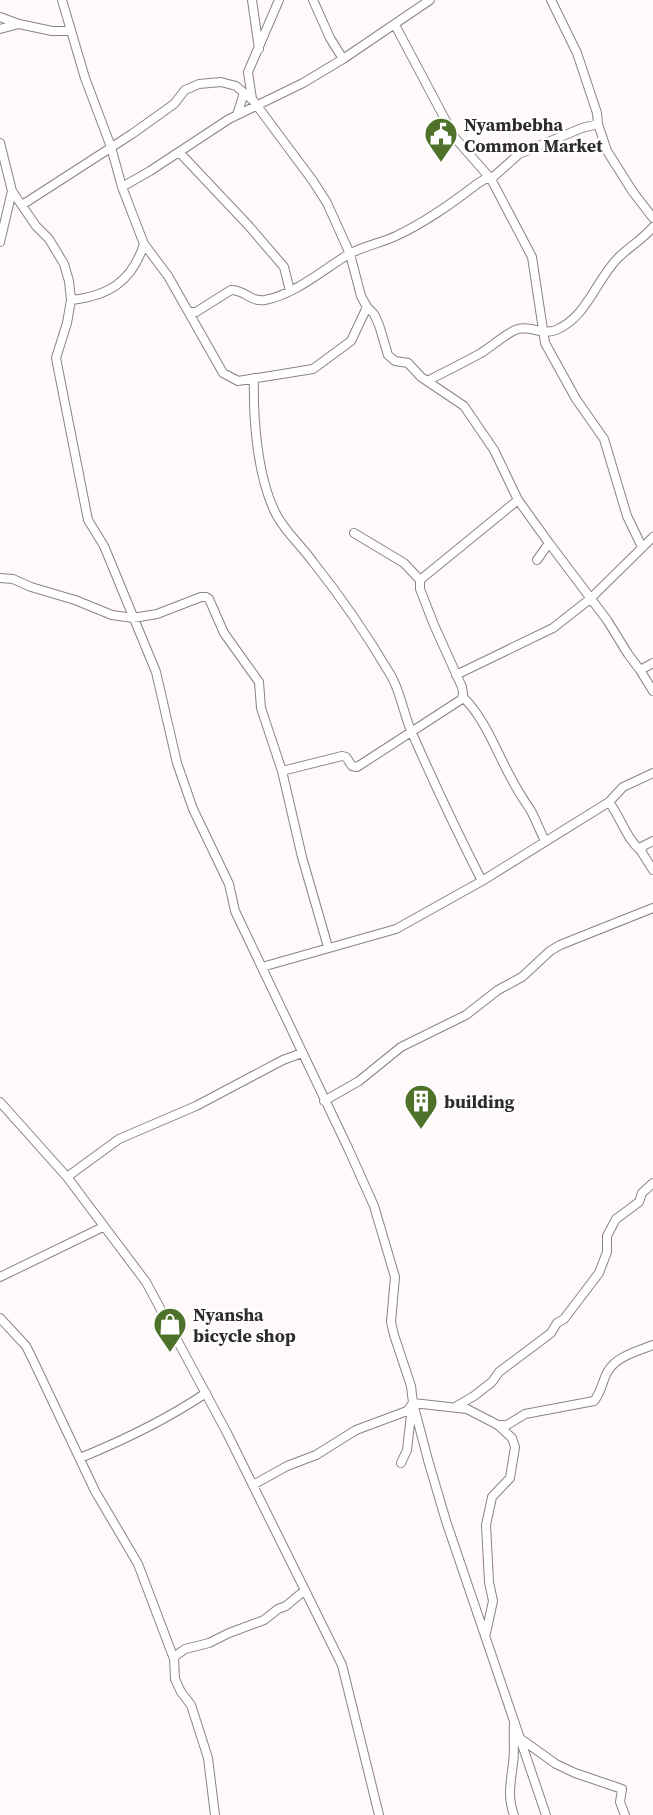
<svg xmlns="http://www.w3.org/2000/svg" width="653" height="1815" viewBox="0 0 653 1815" font-family="'Source Serif 4',serif">
  <style>
    .lines { fill: none; stroke-linecap: round; stroke-linejoin: round }
    .minor-casing { stroke: #8b8283; stroke-width: 10 }
    .minor { stroke: #fff; stroke-width: 8 }
    .labels { text-anchor: middle; dominant-baseline: central; stroke-width: 5; stroke-linejoin: round; paint-order: stroke }
    .poi-label { font-size: 18px; font-weight: bold; fill: #2f2b2c; stroke: #fff; text-anchor: start }
  </style>
  <rect width="100%" height="100%" fill="#fff9fa"/>
  <g class="lines">
    <defs>
      <path id="minor" d="M62,0l23,78 26,69 11,40
        M252,0l7,49
        M279,0l-31,72 4,27 61,82 14,22 23,51 11,42 6,11 7,7 5,11 9,30 7,6 13,2 13,14 43,29 30,44 24,50 31,43
        M551,0l26,53 20,60 1,11 9,27 26,41 20,26
        M0,17l19,7
        M395,25l60,113 36,41 41,78 13,86 31,56 28,40 23,77 15,31
        M0,29l19,-5 33,7h18
        M343,59l87,-59
        M237,115l7,-22
        M0,143l12,48 -12,51
        M179,152l69,73 36,42 6,24
        M12,191l24,35 13,13 15,25 5,17 2,19 -4,23 -11,35 32,162 16,26 52,126 21,91 16,46 36,75 6,27 113,237 26,58 21,71 -4,45 3,13 17,51 2,17 15,57 18,61 100,294
        M22,205l110,-71 42,-30 11,-14 14,-6 22,-2 15,4 15,13
        M144,244l24,32 55,97 15,8 75,-12 38,-28 16,-34
        M71,300c37,-4 61,-18 73,-56l-22,-57 28,-16 79,-52 74,-36 40,-24 -13,-21 -17,-38
        M190,312h6l35,-22c15,0 18,12 34,10 29,-5 59,-31 84,-46 15,-8 32,-11 47,-18 30,-14 55,-32 81,-52l8,-5h6l28,-25 63,-26 16,-4
        M254,378c-1,40 3,97 21,134 9,19 26,33 38,50 28,35 54,73 77,112 10,15 14,42 22,59 22,50 45,99 70,148
        M427,381c18,-9 36,-18 54,-28 11,-7 22,-17 34,-23 14,-6 27,6 41,0 31,-13 40,-50 62,-72 11,-11 25,-19 35,-31
        M354,533l50,30 16,17
        M537,560l12,-17 58,77 21,34 12,16
        M0,578l13,1 18,8 44,13 37,15 21,3 24,-4 44,-17h5l3,2 15,34 35,49 2,26 21,63 20,86 26,90
        M653,663l-13,7 13,21
        M456,675l97,-47 37,-29 63,-62
        M463,697c23,23 33,54 48,81 6,12 13,22 20,33 5,9 9,20 14,30
        M282,771l60,-15 4,1 6,9 5,1 105,-68 1,-6 -1,-6 -28,-62 -14,-36v-9l98,-80
        M609,802c12,16 17,36 32,49
        M653,841l-10,5 -2,5 12,19
        M262,967l134,-38 86,-48 127,-79 14,-15 30,-14
        M324,1101l35,-20 42,-34 65,-32 32,-25 24,-13 28,-26 10,-6 93,-37
        M0,1102l67,75 79,105 81,151 115,232 37,150
        M67,1177l52,-38 77,-33 87,-46 19,-7
        M0,1277l103,-50
        M0,1318l26,28 6,12 63,133 43,73 36,95
        M413,1403l54,6 31,16h9l18,-11 69,-13c8,-10 8,-20 14,-30 9,-15 30,-20 45,-26
        M457,1406l17,-10 18,-14 7,-10 52,-39 6,-10 7,-4 35,-46 8,-21v-16l9,-17 23,-17 3,-9 11,-10
        M80,1458c44,-18 86,-38 126,-65
        M401,1463l6,-13 5,-44
        M253,1485l34,-19 29,-11 40,-25 51,-19 6,-8
        M486,1633l7,-32 -4,-19 -3,-57 6,-28 18,-19 5,-31 -3,-9 -14,-13
        M521,1739l35,25 19,9 47,16 -2,13 5,13
        M215,1815l-7,-57 -17,-53 -10,-13 -6,-13 -1,-22 11,-8 24,-6 20,-10 35,-13 14,-11 8,-3 19,-16
        M514,1815c-7,-18 -3,-34 -1,-52 2,-11 0,-27 1,-39"/>
    </defs>
    <use href="#minor" class="minor-casing"/>
    <use href="#minor" class="minor"/>
  </g>
  <defs>
    <symbol id="civic-pin" viewBox="-11 -11 22 30"><path d="M0 17L-7.5 6A9.5 9.5 0 1 1 7.5 6Z" fill="#4f722b" stroke="#fff"/><path d="M-.6-6.5H3V-4.5H.6V-3L4-1V1h2V6H-6V1h2V-1L-.6-3ZM-1.2 2.5V6h2.4V2.5Z" fill="#fff"/></symbol>
    <symbol id="building-pin" viewBox="-11 -11 22 30"><path d="M0 17L-7.5 6A9.5 9.5 0 1 1 7.5 6Z" fill="#4f722b" stroke="#fff"/><path d="M-4-6H4V6H1V3H-1V6H-4ZM-2.5-4.3h1.7v1.8h-1.7ZM.8-4.3h1.7v1.8H.8ZM-2.5-1h1.7V.8h-1.7ZM.8-1h1.7V.8H.8Z" fill="#fff"/></symbol>
    <symbol id="shop-pin" viewBox="-11 -11 22 30"><path d="M0 17L-7.5 6A9.5 9.5 0 1 1 7.5 6Z" fill="#4f722b" stroke="#fff"/><path d="M-5-2.5h2.3a2.7 3.5 0 0 1 5.4 0H5L5.5 6h-11ZM-1.5-2.5h3a1.5 2.3 0 0 0-3 0Z" fill="#fff"/></symbol>
  </defs>
  <g fill-rule="evenodd">
    <use href="#civic-pin" x="422" y="115" width="38" height="52"/>
    <use href="#building-pin" x="402" y="1082" width="38" height="52"/>
    <use href="#shop-pin" x="151" y="1305" width="38" height="52"/>
  </g>
  <g class="labels">
    <g class="poi-label">
      <text x="464" y="124">Nyambebha<tspan x="464" dy="21">Common Market</tspan></text>
      <text x="444" y="1101">building</text>
      <text x="193" y="1314">Nyansha<tspan x="193" dy="21">bicycle shop</tspan></text>
    </g>
  </g>
</svg>
